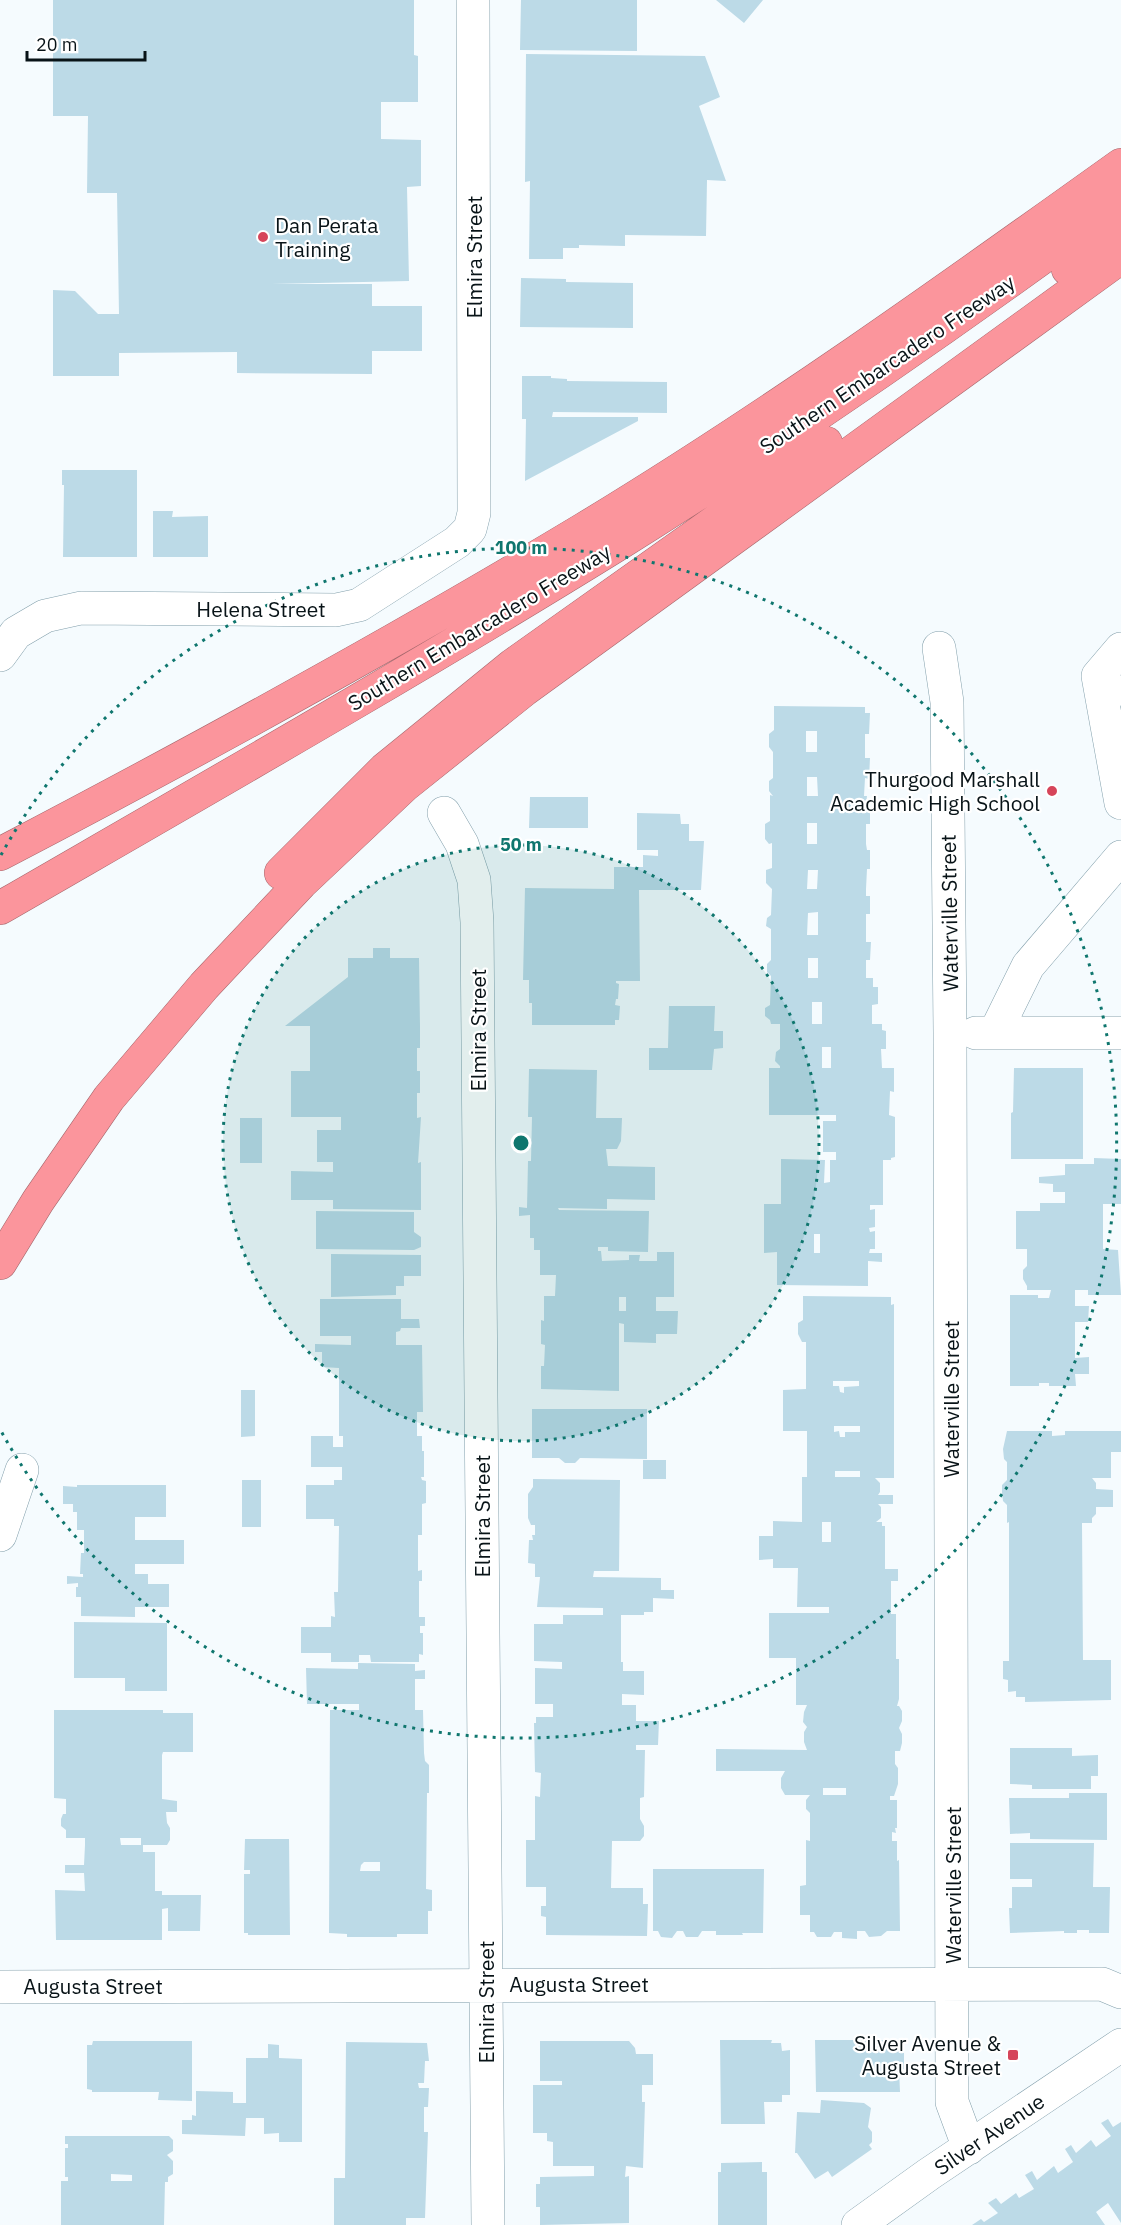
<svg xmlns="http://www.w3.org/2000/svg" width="1121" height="2225" viewBox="0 0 1121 2225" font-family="'IBM Plex Sans',sans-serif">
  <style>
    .building { fill: #bcdae7; fill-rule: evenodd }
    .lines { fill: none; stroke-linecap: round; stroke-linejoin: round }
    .minor-casing { stroke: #829fab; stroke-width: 34 }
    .highway-casing { stroke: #a6686d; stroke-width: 34 }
    .minor { stroke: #fff; stroke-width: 33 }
    .highway { stroke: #fb959c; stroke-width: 33 }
    .ring { fill: none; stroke: #0f766e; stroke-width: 3; stroke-dasharray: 3 6 }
    .poi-dot { fill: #d6455a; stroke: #fff; stroke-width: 2 }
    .labels { text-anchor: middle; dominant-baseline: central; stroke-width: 4.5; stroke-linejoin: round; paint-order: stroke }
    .poi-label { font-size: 21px; fill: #081317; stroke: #fff; text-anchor: end }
    .street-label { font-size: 21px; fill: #081317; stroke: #fff }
    .centre { fill: #0f766e; stroke: #fff; stroke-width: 3 }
    .ring-label { font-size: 18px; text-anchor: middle; font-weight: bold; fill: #0f766e; stroke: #fff; stroke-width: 4.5; stroke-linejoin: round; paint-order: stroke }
  </style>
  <rect width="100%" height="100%" fill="#f5fbfe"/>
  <path class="building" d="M53,0h361v55l4,1v46h-37v37l40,1v46l-14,1 2,94 -137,3h100v22h50v45h-50v23l-135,-1v-21l-118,1v23h-66v-86l22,1 23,23h21l-2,-121h-30l1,-77h-35z
    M521,0h116v51l-117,-1z
    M716,0h47l-19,23z
    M526,54l179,2 15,41 -21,9 27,75 -19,-1 -1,56 -81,-1v11l-46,-1v3h-16v11h-34l1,-78 -5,1z
    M521,278l45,1v3l67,1v45l-113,-1z
    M522,376h29v2l16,1v2l100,1v31l-114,-1 -1,5h86v4l-113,60 1,-62h-4z
    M62,470h75v87h-74l1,-72h-2z
    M153,511h20l-1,6 36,-1v41h-55z
    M774,706l91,1v6h5l-1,21h-4v24h5l-1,21 -4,-1 -1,18h3l-1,8 4,-1v21h-4v20l1,6h3v19h-3l-1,20v7h4v18h-4v28h5l-1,18h-4v18h7v9h5v17l-6,1v19h10v6l4,1v18h-5l1,19h12v24l-4,-1 -1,24 6,2v40l-4,1v2h-8v45h-13v5l5,-1v18l-6,1 1,4 5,-1v18h-5l-1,4h13v9l-14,-1v25l-91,-1v-33l-13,1v-49h17v-45l44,1 -1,23 6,-1v-22h6v-8h-13v-31h13v-6h-67v-47h11v-2l-5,-5 1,-9 4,-3v-25h-9l-1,-4 -5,-4v-8l5,-3 1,-29 -4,-4v-8l4,-4v-31l-5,-3 1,-8 4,-3 1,-26 -6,-6v-13l6,-2v-25l-3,1 -4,-5v-15l5,-3v-26l3,1 -4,-5v-10l4,-3v-26l-4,-5v-13l5,-4zM806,731h11v21h-11zM807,777h10l1,19h-11zM807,823h10v21h-10zM808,870h10l-1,19h-10zM818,912v23h-11l1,-22zM808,958h10v20h-10zM812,1002h10v22h-10zM822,1047h9v21h-9zM814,1234h6v19h-6z
    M530,797h58v31h-59z
    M637,813l43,1 1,10h8v17h15l-3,49h-62l1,91h-24v2l3,1 -1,15h-2l-1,6 5,1 -1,14h-4v5h-83v-22h-3v-23h-6l2,-92 89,1v-22h29v-12l15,1v-6h-21z
    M373,948h17v10h29l1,69v21h-3v23h3v22h-3v25l4,-1 -3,46 3,-1v48l-88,-1v-9h-42v-29l42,1v-10h-16v-32h24v-13h-50v-46h19v-45h-25l63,-49v-19h25z
    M669,1006h46l-1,25h9v17l-9,1 -2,21h-63v-22h19z
    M1014,1068h69v91h-72v-46l2,-1z
    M529,1069l68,1 -1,48h26l-1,23 -4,8h-11l2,17 47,1v33l-48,-1v10l-49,-1 1,2 90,1 -1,41 -40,-1v-4h-10v4h3l1,10 27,-1v-5h11l-1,6h18v-9h17v45h-18v14h22l-1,23h-21v9l-32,-1v-18l-5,-1v68l-78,-2v-23h3l1,-21 -4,-1v-24l3,1v-25h11l1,-21h-16v-25h-6v-12h-4v-23l-11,1v-9l8,1 1,-47h3l1,-44h-4zM619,1297h7v14h-7z
    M240,1118h22v45h-22z
    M1094,1158l27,1v45h-18v45l15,1 3,45h-33v-5h-13v16h14l-1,16h-13v36l14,-1v17h-14l1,12h-27v-3h-10v3h-29v-91h28v3h11l2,-8h-24v-4l-4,-7v-9l4,-4v-17h-11v-38h24v-8h25v-11h-12v-8l-14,-1v-6l26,-2v-11h29z
    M316,1211l98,1v20l7,5v10l-7,3 -98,-1z
    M331,1254l90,1v21h-17v10h-8v9l-65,2z
    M803,1296l88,1v8l3,-1v174h-19l5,5v9l-2,3h15v9h-15l3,3v11l-5,4h6v4h3v43h13v12h-7v33h5v45h3v40l-2,7h2l3,5v10l-3,7 3,6v9l-2,8h-5v13l3,4v16l-4,12h-4v4h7v28h-2l1,5 -4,-1v9h5v20l2,-1 1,71h-13l-6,5 -12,1 -4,-6h-8v8l-15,-1v-6h-8l-3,5h-14l-3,-5h-4v-17h-10v-29l6,-1v-45l4,1v-28l-4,-4v-9l4,-5h-25l-4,-7v-10l4,-7h-69v-22l91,1 -3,-8v-10l3,-5 -4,-5 1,-10 3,-7h-11v-47h-27v-45h60v-6h-32l1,-39h-25v-9l-14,1v-24h14v-15l29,1v-45h5v-46h-24v-41l23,-1v-47h-4l-4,-8v-11l5,-3zM833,1381h26v5l-15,1v6l-4,-1 -1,-6h-6zM834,1426h26v6h-15v5h-5l-1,-6 -5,1zM835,1471h25v6h-25zM822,1522h9v20h-9zM823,1788h23v7h-23z
    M320,1299h81v20h18l1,9h-19l-1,3 -4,1v13h26l1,67h-6v24h5v15h2v26h-3l1,3 4,1v22l-4,1v31h-4v36l4,-1v11h-3v36h6v9h-5v7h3v22l-4,-1v8h-48l-1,-7h-11v7h-28v-9h-30v-26h30v-11l4,1 -1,-25h4l1,-66h-5v-7h-28v-34h28v-5h8v-13h-31v-31h22v11h10v-11h-4v-68l-17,-1v-15h-7v-8l36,1v-9h-31z
    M241,1390h14v46l-14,1z
    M532,1409h115v50l-67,-1 -5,5h-10l-6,-5h-27z
    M1007,1431h45v5l13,-1v-4h56v21h-10v26h-19l4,5v6l17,1v17h-17v7l-4,4v5h-10l1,137h28v40l-86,2v-5h-9v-6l-8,1v-12l-5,-1v-18h6v-139l-2,1v-18l-4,-4 -1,-8v-8l5,-5v-18l-3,-3 -1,-10z
    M643,1460h23v19h-23z
    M533,1479l87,1 -1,91h-25l-1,6 68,1v12h13v9l-21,-1v14h-9v3h-23v47h2v9h21v24l-22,-1v11h14v16h23l-1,24h-22v5h9l-1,47 -4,1v21l4,7v10l-4,5h-28l-1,47h32v16h5l-1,32 -101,-1v-18l-5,-1v-10h5v-19h-20v-47h9v-44l5,1 1,-24 -6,-1 -1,-49h2v-6h17v-13h-18v-36l27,1v-7l-28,-1v-37h29v-9h40v-7l-66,-1 3,-30h-5v-13l-7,-1 1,-23h4l-1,-5h3v-10h-4l-3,-7v-24l5,-7z
    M242,1480h19v47h-19z
    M77,1485h89v32h-31v23h49v24h-49v10h13v10h21v23h-34v10l-54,-1v-19h-5v-10h2v-4l-11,1v-8l16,1v-3h-3l1,-21h3v-23h-7v-18h-4v-8h-10v-18l14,1z
    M74,1622l93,1v68h-42v-13h-51z
    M358,1663l57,1v7l10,-1v9h-10v31h8l1,43 1,8 4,4v28h-2l-1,96 6,1v21h-4v23h-31v3h-50v-3l-18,-1 1,-223h29v-6h-52l-1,-36 52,1zM364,1862h16v9h-20l1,-6z
    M54,1710h109v3h30v39h-30l-1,3v44l15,2v11h-11l1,11 3,5v12l-3,5h-24v7h12v39h7v4h39l-1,36h-32v-23l-6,1v31h-106l-1,-50 30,1 -1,-18h-19v-8h19l1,-20v-7h-19v-8l-5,-4v-7l2,-5h3v-15l-12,-1zM120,1838h21v7h-20z
    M1010,1748h62v8l26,-1v21h-7v13h-59v-4l-22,-1z
    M1069,1793h38v47l-77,-1v-6l-20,1 -1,-36h60z
    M245,1839h44l1,96h-42v-2h-4v-59h6v-4h-6z
    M1010,1843h84l-1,44h17l-1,46h-20v-3h-12v3h-13v-2l-54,2 -1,-25h3v-21h20v-8h-22z
    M653,1869h111l-1,64h-21l1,2h-27v-4h-14l-4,6h-12l-3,-6h-6l-5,7 -11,-1 -3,-6h-5z
    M720,2040h52l-1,3h10l1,8 8,-1v45h-8v7h-18l1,22h-44z
    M815,2040h84v9h5v20h-5l1,23h-84z
    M93,2041h99v60l-34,-1 1,-8h-67v-2l-5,-1v-44h5z
    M540,2041h89l6,7 1,6h17v31h-11v17h3l-2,66 -17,-2 -1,11 4,-1v47l-89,2v-18h-4v-23h4v-7l54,-1v-10h-41v-24l-6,-1v-8h-14v-48h29v-4h-22z
    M346,2042l81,1 2,18h-4l-1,22h-6l1,5h10l-1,19h-4v25h4l-3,86h-19v7h-72v-47h11z
    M268,2044l11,1v13l23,1v83h-23v-9l-15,1v-16h-18l-1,18 -63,-2v-14h10v-5l4,1v-25l37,1v11h13v-45h22z
    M821,2100l43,3 7,5 -3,19 4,5v10l-3,3 3,4 -40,28 -4,-6 -13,8 -18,-26h-2l2,-41 23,1z
    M1108,2119l5,8 8,-5v101l-13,-20 -12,9 9,13h-133l9,-6 3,3 14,-9 -10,-10 8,-5 5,6 15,-11 3,5 15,-9 -9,-14 7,-4 5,9 17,-14 4,7 15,-11 -8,-13 6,-4 5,8 15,-13 5,7 15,-11 -10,-13z
    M65,2136h104l4,4v11l-6,4 6,6v13l-5,3v5h-3l-1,43h-103v-44h7v-4h-3v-29h3v-4h-3zM111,2174l21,1v6h-21z
    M762,2162v10h5v53h-49v-53h3v-9z"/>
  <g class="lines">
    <defs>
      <path id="minor" d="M939,648l8,54 3,331 2,1069 17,46
        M0,655l16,-22 29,-17 36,-8 255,2 23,-5 98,-63 13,-13 4,-16 -1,-513
        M1098,676l23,127
        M1113,691l-15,-15 23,-27
        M444,813l18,31 12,36 3,42 11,1303
        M976,1033h145
        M995,1033l33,-67 93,-109
        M0,1535l22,-65
        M0,1987l1102,-3 19,8
        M858,2225l71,-51 192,-129"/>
      <path id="highway" d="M1068,269l53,-41
        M0,854c197,-103 393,-210 584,-325 185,-112 361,-238 537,-364
        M281,873l104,-104 128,-104 313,-222
        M0,908c206,-119 413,-237 615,-362 173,-108 342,-225 506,-346
        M0,1263l38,-62 71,-103 95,-112 97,-103 104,-98 119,-95 597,-433"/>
    </defs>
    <use href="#minor" class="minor-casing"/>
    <use href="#highway" class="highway-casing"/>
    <use href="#minor" class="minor"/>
    <use href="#highway" class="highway"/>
  </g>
  <circle cx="521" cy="1143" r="298" fill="#0f766e" fill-opacity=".12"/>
  <g class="ring">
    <circle cx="521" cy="1143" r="298"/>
    <path d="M1 855A595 595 0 1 1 1 1431"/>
  </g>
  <g class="poi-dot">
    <circle cx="263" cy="237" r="6"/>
    <circle cx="1052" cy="791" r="6"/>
    <rect x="1007" y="2049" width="12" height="12" rx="3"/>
  </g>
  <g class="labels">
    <g class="poi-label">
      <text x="275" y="225" text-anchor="start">Dan Perata<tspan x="275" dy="24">Training</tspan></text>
      <text x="1040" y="779">Thurgood Marshall<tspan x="1040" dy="24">Academic High School</tspan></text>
      <text x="1001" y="2043">Silver Avenue &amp;<tspan x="1001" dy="24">Augusta Street</tspan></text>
    </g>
    <g class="street-label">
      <text transform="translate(474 257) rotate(-90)">Elmira Street</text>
      <text transform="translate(887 364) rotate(-34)">Southern Embarcadero Freeway</text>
      <text x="261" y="609">Helena Street</text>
      <text transform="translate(479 627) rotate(-31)">Southern Embarcadero Freeway</text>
      <text transform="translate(949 913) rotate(-91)">Waterville Street</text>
      <text transform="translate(478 1030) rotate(-90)">Elmira Street</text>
      <text transform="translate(951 1399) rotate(-90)">Waterville Street</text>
      <text transform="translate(482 1516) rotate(-90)">Elmira Street</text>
      <text transform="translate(953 1885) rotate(-90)">Waterville Street</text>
      <text x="579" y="1984">Augusta Street</text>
      <text x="93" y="1986">Augusta Street</text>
      <text transform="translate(486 2002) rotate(-90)">Elmira Street</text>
      <text transform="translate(989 2134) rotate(-34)">Silver Avenue</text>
    </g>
  </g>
  <circle cx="521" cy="1143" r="9" class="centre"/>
  <g class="ring-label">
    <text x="521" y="554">100 m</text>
    <text x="521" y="851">50 m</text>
  </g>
  <path d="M27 51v9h118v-9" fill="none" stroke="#081317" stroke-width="3"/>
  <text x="36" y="51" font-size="18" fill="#081317" stroke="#ffffff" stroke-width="4.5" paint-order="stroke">20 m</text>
</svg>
